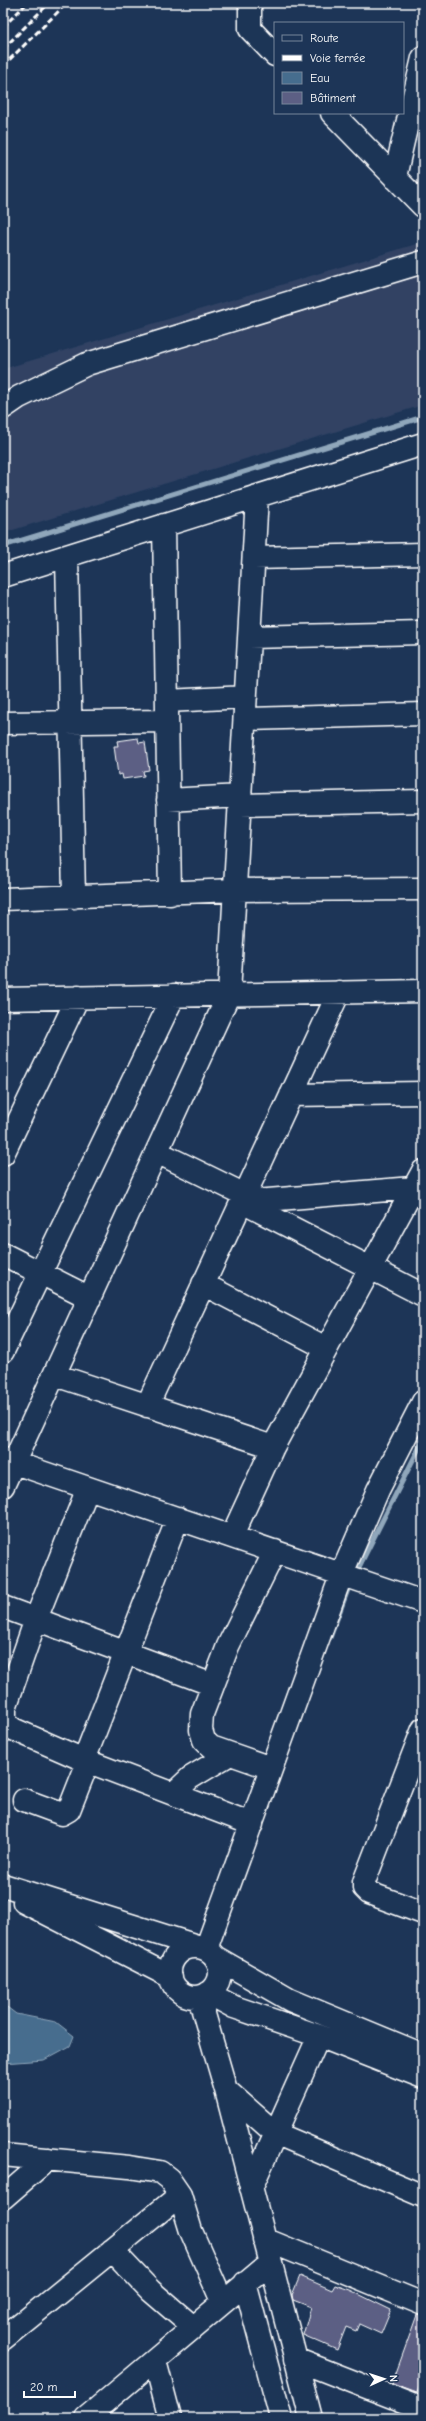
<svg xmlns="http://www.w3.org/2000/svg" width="426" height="2421" viewBox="0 0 426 2421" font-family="'Comic Neue',sans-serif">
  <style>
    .built { fill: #304264 }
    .water { fill: #466d8e; stroke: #90a7bb }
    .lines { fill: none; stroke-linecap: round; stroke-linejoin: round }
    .stream { stroke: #90a7bb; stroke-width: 5 }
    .building { fill: #5c5f84; stroke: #fff }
    .minor-casing { stroke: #fff; stroke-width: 25 }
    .minor { stroke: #1d3557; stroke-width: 22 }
    .rail { stroke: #fff; stroke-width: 3; stroke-dasharray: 6 3; stroke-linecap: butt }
  </style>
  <rect width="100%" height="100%" fill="#1d3557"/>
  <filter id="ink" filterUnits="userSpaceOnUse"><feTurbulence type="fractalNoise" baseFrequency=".025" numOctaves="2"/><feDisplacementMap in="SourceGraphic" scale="8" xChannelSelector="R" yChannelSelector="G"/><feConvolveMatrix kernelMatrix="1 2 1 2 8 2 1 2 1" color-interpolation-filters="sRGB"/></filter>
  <g filter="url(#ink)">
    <path class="built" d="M423,242v163l-420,128v-164z"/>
    <path class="water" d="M3,2004l13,10 40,8 18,14 -4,10 -26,14 -41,3z"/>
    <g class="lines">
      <path class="stream" d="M3,546l420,-129
        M358,1569l65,-129
        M330,1638l19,-51"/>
    </g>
    <path class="building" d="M138,738l1,5 6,-1 4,28 -6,1 1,5 -21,3 -1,-5 -4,1 -4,-29h4l-1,-5z
      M300,2276l32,14 3,-5 15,5 41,20 -10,24 -22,-10 -3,7 -10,-4 -9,23 -34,-15 8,-28 -18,-7 -1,-5z
      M417,2315l6,1v61l-6,16 -25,-9z"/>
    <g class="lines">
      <defs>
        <path id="minor" d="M250,3v26l25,26
          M332,113l91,93
          M395,178c8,-41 19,-80 28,-120
          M3,408l16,-11 68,-33 336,-102
          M164,525l6,369
          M67,556l7,341
          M254,558l169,-4
          M3,576l420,-132
          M249,637l174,-4
          M167,701l79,-4
          M245,719l178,-5
          M3,723l164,-2
          M168,800l72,-4
          M240,805l183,-4
          M3,899l232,-9 188,-1
          M3,999l420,-8
          M291,1095l132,-2
          M157,1152l88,43
          M3,1154l75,-157
          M242,1202l181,93
          M242,1202l170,-14
          M3,1254l87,44
          M203,1284l123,64
          M3,1351l171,-356
          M55,1375l218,72
          M147,1406l192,-414
          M3,1459l420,143
          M3,1486l226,-492 28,-498
          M88,1488l-52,131 -31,89v14l8,7 71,31 94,-242
          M232,1536l41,-89 150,-276
          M3,1607l210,78
          M423,1729l-59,153v6l5,5 54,20
          M84,1760l168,64
          M271,1768l-60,-21 -7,-7 -3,-10 1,-16 26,-68 47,-95
          M173,1794l17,-16 40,-24
          M24,1800l38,14 7,-4 19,-48
          M3,1885l194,61
          M24,1902l147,75
          M170 1972a25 25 0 1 1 50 0a25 25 0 1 1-50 0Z
          M206,1949l136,-376 36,-83 45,-88
          M215,1957l75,43 133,55
          M208,1993l26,14 85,29 104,41
          M199,1997l27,93 85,328
          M226,2090l49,43 148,63
          M3,2155l126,12 31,5 9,7 11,16 11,36 31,70
          M251,2188l68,-152
          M3,2198l45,-39
          M264,2239l159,65
          M112,2250l39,41 42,36
          M245,2283l36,135
          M3,2339l177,-144
          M295,2359l128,50
          M155,2361l15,57
          M86,2418l184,-155"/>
      </defs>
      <use href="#minor" class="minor-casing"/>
      <use href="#minor" class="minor"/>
      <path class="rail" d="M3,27l24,-24
        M3,49l46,-46
        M3,66l64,-63"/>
    </g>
  </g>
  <rect width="426" height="2421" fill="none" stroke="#1d3557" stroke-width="16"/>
  <rect x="8" y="8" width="410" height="2405" fill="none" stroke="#fff" stroke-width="1.5" filter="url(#ink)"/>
  <rect x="274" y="22" width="130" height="92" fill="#1d3557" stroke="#77869a"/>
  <rect x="282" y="35" width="20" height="6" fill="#1d3557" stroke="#77869a"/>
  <text x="310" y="42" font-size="12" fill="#ffffff">Route</text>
  <rect x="282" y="55" width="20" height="6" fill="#ffffff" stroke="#77869a"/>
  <text x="310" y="62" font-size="12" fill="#ffffff">Voie ferrée</text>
  <rect x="282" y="72" width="20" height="12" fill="#466d8e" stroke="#77869a"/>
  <text x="310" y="82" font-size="12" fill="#ffffff">Eau</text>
  <rect x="282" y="92" width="20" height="12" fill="#5c5f84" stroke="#77869a"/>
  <text x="310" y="102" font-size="12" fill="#ffffff">Bâtiment</text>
  <g transform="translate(384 2379) rotate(87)" stroke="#1d3557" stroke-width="3" paint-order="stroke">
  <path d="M0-3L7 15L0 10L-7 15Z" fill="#ffffff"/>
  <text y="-6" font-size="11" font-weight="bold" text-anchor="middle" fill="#ffffff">N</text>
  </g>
  <path d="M24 2391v6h51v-6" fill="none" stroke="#ffffff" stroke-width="2"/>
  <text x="30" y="2391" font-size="12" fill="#ffffff" stroke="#1d3557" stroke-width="3" paint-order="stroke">20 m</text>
</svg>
